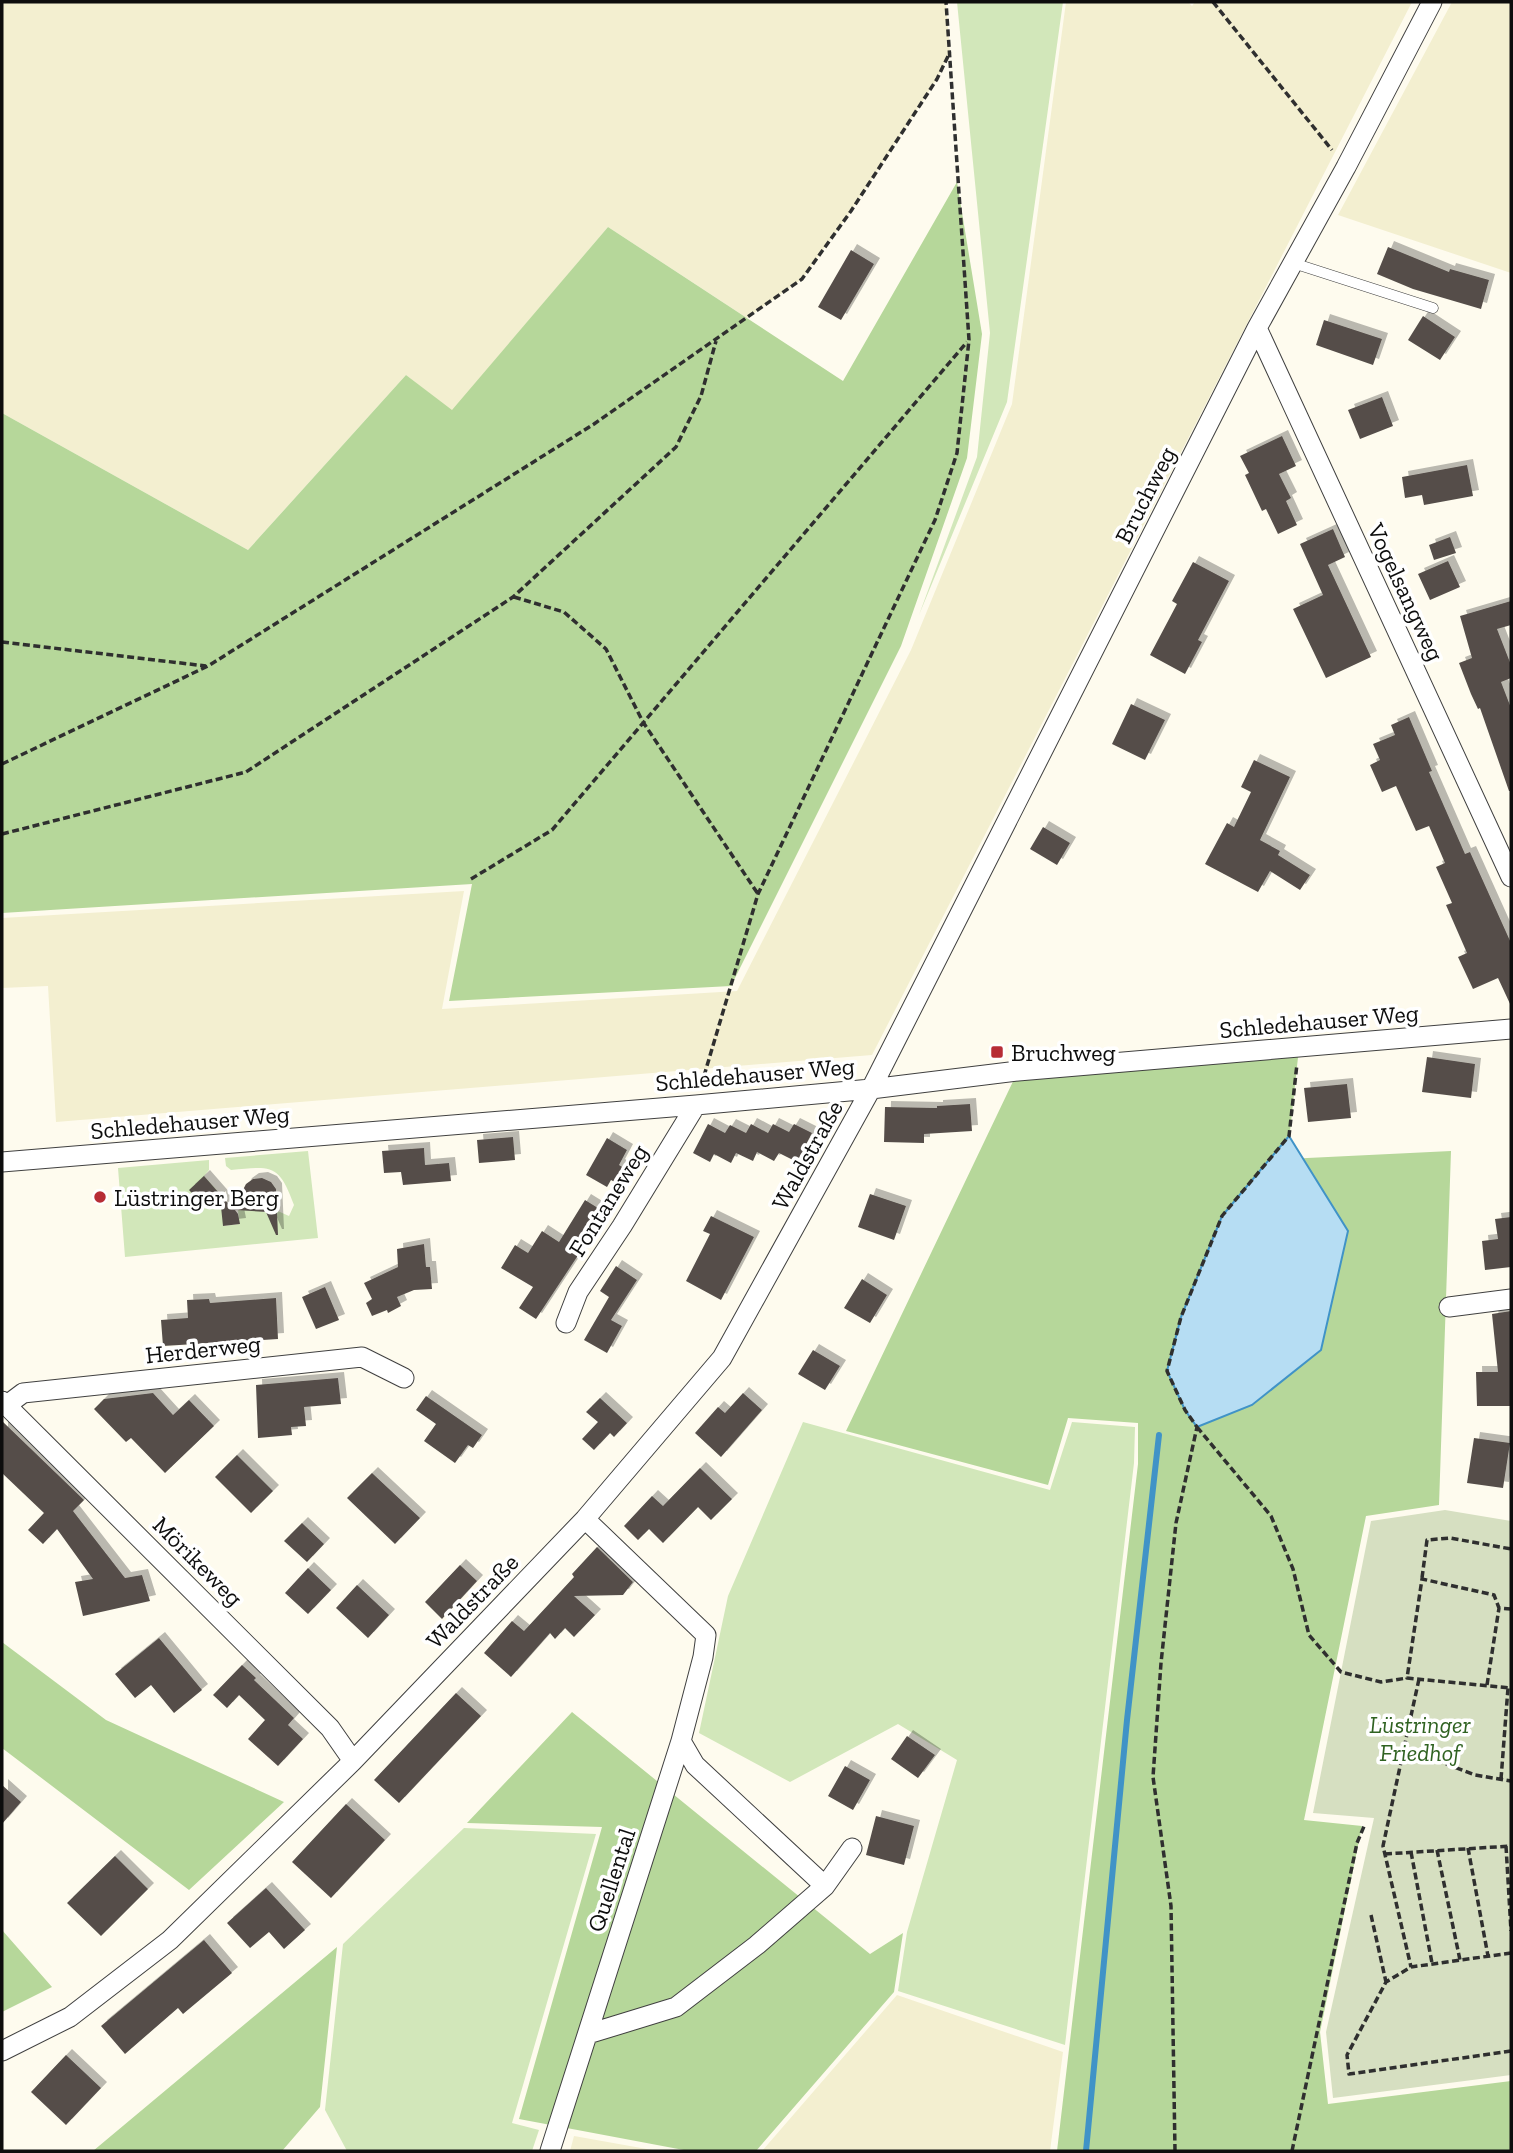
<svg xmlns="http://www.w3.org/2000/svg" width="1513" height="2153" viewBox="0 0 1513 2153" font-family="'Zilla Slab',serif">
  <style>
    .farmland { fill: #f3efd0 }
    .green { fill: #d2e7ba }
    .forest { fill: #b6d79a }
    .cemetery { fill: #d6dfc1 }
    .water { fill: #b6ddf3; stroke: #4093c7; stroke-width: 2 }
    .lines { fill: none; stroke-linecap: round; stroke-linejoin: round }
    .stream { stroke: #4093c7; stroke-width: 6 }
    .building { fill: #554e4a; filter: url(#shadow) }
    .lane-casing { stroke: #404040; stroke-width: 11 }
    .street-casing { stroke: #404040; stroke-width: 21 }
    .path { stroke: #2f2f2f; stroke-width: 3.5; stroke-dasharray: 7 3.5; stroke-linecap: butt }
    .lane { stroke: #fff; stroke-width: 10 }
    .street { stroke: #fff; stroke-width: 19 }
    .poi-dot { fill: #b72c35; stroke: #fff; stroke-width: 2.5 }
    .labels { text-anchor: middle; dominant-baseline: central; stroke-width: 7; stroke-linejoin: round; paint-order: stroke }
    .street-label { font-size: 24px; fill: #0d0d0d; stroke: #fff }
    .poi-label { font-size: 24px; fill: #0d0d0d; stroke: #fff; text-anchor: start }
    .park-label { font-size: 24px; font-style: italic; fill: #2f6221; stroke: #fff }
  </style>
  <defs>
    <filter id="shadow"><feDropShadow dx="6" dy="-6" stdDeviation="0" flood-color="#0004"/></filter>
  </defs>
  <rect width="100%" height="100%" fill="#fefbee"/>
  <path class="farmland" d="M2,2h944l4,50 -13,27 -86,132 -49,68 -55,39 -139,-91 -156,184 -46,-36 -158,175 -246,-137z
    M1066,2h122l4,4 3,-4h217l-540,1053 -816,67 -8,-136 -46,2v-70l462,-27 -22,118 295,-18 174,-341 101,-246z
    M1452,2h59v271l-173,-58z
    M897,1995l166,57 -13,99h-288z
    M574,2136l84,15h-88z"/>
  <path class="green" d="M957,2h106l-56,400 -88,213 58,-158 13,-124z
    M308,1151l10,87 -193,19 -7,-89 91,-8v10l-5,6 21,23 -1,27 15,-2 -1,-15 10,-1 16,4 7,-4 18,8 5,-11c-15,-41 -22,-39 -63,-35l-5,-4 -1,-8z
    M803,1422l247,68 22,-68 63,5 -1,36 -69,582 -167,-54 9,-59 50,-172 -59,-36 -108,58 -91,-49 29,-137z
    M464,1828l132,6 -84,289 27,7 -7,21h-185l-22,-41 18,-166z"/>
  <path class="forest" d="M957,182l25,152 -15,124 -66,188 -170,340 -282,15 23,-117 -470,29v-500l246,137 158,-175 46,35 156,-183 235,154z
    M1299,1048l-12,111 164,-8 -12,354 -73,11 -62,304 58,6 -42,206 8,72 183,-23v70h-454l81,-687v-41l-70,-5 -20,67 -202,-54 172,-360z
    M2,1642l104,78 178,82 -95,88 -187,-142z
    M572,1712l298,242 33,-21 -9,59 -138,159h-67l-170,-32 83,-292 -135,-4z
    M2,1930l50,57 -50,25z
    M337,1947l-17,160 -38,44h-189z"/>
  <path class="cemetery" d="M1445,1510l66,11v554l-178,23 -7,-66 48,-214 -61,-5 58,-292z"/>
  <path class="water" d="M1289,1136l59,95 -27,119 -69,55 -55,22 -12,-17 -18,-39 14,-54 41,-101z"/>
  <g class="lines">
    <path class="stream" d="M1086,2151l41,-431 32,-285"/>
  </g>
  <path class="building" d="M1388,247l61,25 1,-3 39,11 -8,29 -68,-20 -36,-15z
    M851,250l23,14 -33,56 -23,-13z
    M1423,316l32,21 -15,23 -32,-20z
    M1324,320l58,19 -9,26 -57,-20z
    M1382,397l11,29 -33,13 -12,-29z
    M1282,436l14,30 -17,8 12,24 -5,3 11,24 -19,9 -12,-25 -4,2 -17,-36 4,-2 -9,-17z
    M1467,465l6,31 -49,9 -2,-10 -17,3 -3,-21z
    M1333,529l12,28 -17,8 43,92 -45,21 -33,-69 30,-14 -23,-51z
    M1450,537l6,16 -22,7 -5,-15z
    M1448,561l12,26 -30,13 -12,-26z
    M1193,562l36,19 -31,59 4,2 -17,32 -35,-19 27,-51 -5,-3z
    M1511,601v24l-14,4 14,36v13l-10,4 10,26v83h-2l-29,-83 -2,1 -7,-15 -12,-31 13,-5 -12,-42z
    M1131,704l34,16 -20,40 -33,-16z
    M1409,717l23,54 -3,1 36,82 5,-2 41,91v63l-13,-28 -25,11 -15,-32 9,-4 -21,-48 6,-2 -16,-36 9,-4 -16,-37 -13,5 -20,-45 -14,6 -12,-27 10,-5 -7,-16 22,-9 -4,-10z
    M1254,760l36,17 -30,63 20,11 -2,4 32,20 -10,15 -30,-19 -12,21 -53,-28 22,-41 7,4 17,-35 -10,-5z
    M1043,827l27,16 -13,22 -27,-16z
    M1427,1057l48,7 -4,34 -49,-6z
    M1347,1084l4,34 -43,4 -4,-34z
    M970,1104l2,27 -48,3v9l-40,-1 1,-35 52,1v-2z
    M708,1124l17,9 5,-8 16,8 5,-9 17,9 5,-9 16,8 5,-8 18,9 -15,29 -18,-9 -5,8 -17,-9 -4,9 -17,-8 -5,10 -17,-9 -4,8 -17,-9z
    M513,1137l2,23 -36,3 -2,-23z
    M607,1138l20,12 -8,15 8,5 -8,14 -8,-4 -4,7 -21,-12z
    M424,1148l1,17 24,-2 2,18 -48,4 -2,-13 -17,1 -2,-22z
    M204,1176l29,33 13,-25 7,-5 9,-1 9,4 5,7 2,46h-2l-10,-23 -31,-2 3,4 2,10 -17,2 -3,-29 -13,12 -18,-19z
    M870,1194l36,12 -12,34 -36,-13z
    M585,1200l21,13 -70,106 -17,-11 14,-21 -32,-19 14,-23 13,8 14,-22 17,11z
    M711,1216l43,21 -33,63 -35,-19 24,-47 -7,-3z
    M1511,1217v50l-26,3 -3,-29 16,-2 -3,-20z
    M424,1244l2,23h4l2,22 -18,1 -17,7 4,9 -13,7 -1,-3 -15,6 -6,-13 6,-4 -8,-16 34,-16 -1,-18z
    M616,1266l21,14 -26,40 11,6 -15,27 -23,-13 25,-43 -9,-6z
    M862,1279l25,16 -17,28 -26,-15z
    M325,1287l14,33 -23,9 -14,-32z
    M276,1298l2,41 -115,7 -2,-26 27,-2 -1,-18 22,-1 1,4z
    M1511,1311v95h-34l-1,-34h22l-6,-58z
    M813,1350l27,16 -15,24 -27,-16z
    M338,1378l3,26 -37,3 2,19 -15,1 1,8 -34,3 -2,-53z
    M153,1393l20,22 16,-15 25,26 -49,47 -34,-35 -5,4 -32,-33 10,-10z
    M743,1393l19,17 -41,47 -26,-24 23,-26 7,6z
    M426,1396l56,39 -9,13 -5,-3 -13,18 -31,-22 12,-17 -20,-14z
    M600,1398l27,25 -13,14 -4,-4 -16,17 -12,-11 16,-17 -12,-10z
    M2,1421l82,79 -11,11 52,67 17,-3 8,26 -67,15 -8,-34 18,-3 -36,-50 -14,15 -15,-14 16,-17 -42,-40z
    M1474,1438l36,5 -7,45 -36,-5z
    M237,1455l36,36 -22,22 -36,-36z
    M700,1468l32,31 -21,21 -13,-13 -35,36 -14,-14 -11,11 -14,-14 28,-30 11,10z
    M372,1473l48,45 -25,26 -48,-46z
    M302,1523l22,21 -17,18 -23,-21z
    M597,1547l36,35 -10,13 -49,1 21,19 -21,22 -9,-9 -10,11 -5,-6 -39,44 -27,-24 28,-32 12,10 50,-54 -2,-3z
    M460,1565l17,16 -35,38 -17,-17z
    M308,1568l23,22 -23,24 -23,-21z
    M357,1585l32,30 -21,23 -32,-30z
    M159,1638l43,52 -28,23 -23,-28 -16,13 -20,-24z
    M242,1665l14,13 -2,2 40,38 -6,7 15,14 -25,27 -30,-27 17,-19 -26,-25 -12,13 -14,-13z
    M456,1693l25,23 -82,87 -25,-23z
    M907,1736l28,19 -17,23 -27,-19z
    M845,1766l25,14 -17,30 -25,-14z
    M2,1785l19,17 -19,22z
    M346,1804l39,36 -54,58 -39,-36z
    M876,1816l38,10 -10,39 -38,-10z
    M115,1856l33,33 -47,47 -34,-33z
    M266,1888l39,42 -21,19 -15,-17 -19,16 -23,-25z
    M204,1940l28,33 -49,41 -5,-6 -53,46 -24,-28z
    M66,2055l35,33 -35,37 -35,-33z"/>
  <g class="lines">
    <defs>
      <path id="lane" d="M1293,263l140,45"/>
      <path id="street" d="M1257,328l254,549
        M2,1162l694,-57 175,-16 147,-18 493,-42
        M1449,1307l62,-8
        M566,1323l12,-31 44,-66 74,-121
        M2,1401l328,327 23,33
        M7,1405l16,-12 339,-36 42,21
        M681,1741l14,24 130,121
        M588,2034l88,-27 81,-62 68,-59 27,-38
        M2,2051l68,-34 100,-77 183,-179 232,-242 137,-161 149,-269 386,-761 89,-161 86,-165
        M550,2151l131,-410 22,-84 3,-22 -121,-116"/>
    </defs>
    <use href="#lane" class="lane-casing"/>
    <use href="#street" class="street-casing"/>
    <path class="path" d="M1213,2l119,148
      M514,597l50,15 42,37 37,73 115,172
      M2,642l204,24
      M2,764l206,-98 386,-242 208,-145 49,-68 86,-132 13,-27
      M2,834l244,-62 267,-175 163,-150 25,-51 15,-55
      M471,879l81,-49 415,-488
      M701,1086l57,-192 177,-374 22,-67 12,-113 -23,-338
      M1197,1427l74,89 22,53 16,66 32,37 40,10 26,-4
      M1422,1578l5,-38 23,-2 61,11
      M1511,1609l-12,-1 -5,-13 -72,-16 -15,99 104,10
      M1419,1679l-15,69 71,27 36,6
      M1487,1685l12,-77
      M1404,1748l-21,98 28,121
      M1501,1779l7,-91
      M1506,1846l5,85
      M1468,1848l20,108
      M1437,1850l23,110
      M1411,1852l21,111
      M1385,1854l126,-8
      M1371,1915l15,67
      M1511,1953l-100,14 -25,15 -39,73 2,19 162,-23
      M1175,2151l-4,-245 -18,-129 8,-114 15,-140 21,-96 -12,-17 -18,-39 14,-54 41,-101 67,-80 8,-72
      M1292,2151l65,-308 8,-19"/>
    <use href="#lane" class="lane"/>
    <use href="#street" class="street"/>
  </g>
  <g class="poi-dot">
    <rect x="990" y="1045" width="14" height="14" rx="3.5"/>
    <circle cx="100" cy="1197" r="7"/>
  </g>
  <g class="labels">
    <g class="street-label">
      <text transform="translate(1145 495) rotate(-63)">Bruchweg</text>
      <text transform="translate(1406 592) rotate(65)">Vogelsangweg</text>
      <text transform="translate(1319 1021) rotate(-5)">Schledehauser Weg</text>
      <text transform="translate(755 1074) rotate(-5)">Schledehauser Weg</text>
      <text transform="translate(190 1122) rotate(-5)">Schledehauser Weg</text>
      <text transform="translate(807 1155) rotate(-61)">Waldstraße</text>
      <text transform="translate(608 1200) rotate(-58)">Fontaneweg</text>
      <text transform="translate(203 1349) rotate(-6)">Herderweg</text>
      <text transform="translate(198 1561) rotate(45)">Mörikeweg</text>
      <text transform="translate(472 1601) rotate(-46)">Waldstraße</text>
      <text transform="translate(611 1880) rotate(-72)">Quellental</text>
    </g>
    <g class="poi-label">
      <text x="1011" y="1052">Bruchweg</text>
      <text x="114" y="1197">Lüstringer Berg</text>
    </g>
    <g class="park-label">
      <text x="1420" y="1724">Lüstringer<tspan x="1420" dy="28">Friedhof</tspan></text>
    </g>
  </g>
  <rect width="1513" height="2153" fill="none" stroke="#0d0d0d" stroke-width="7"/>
</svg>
